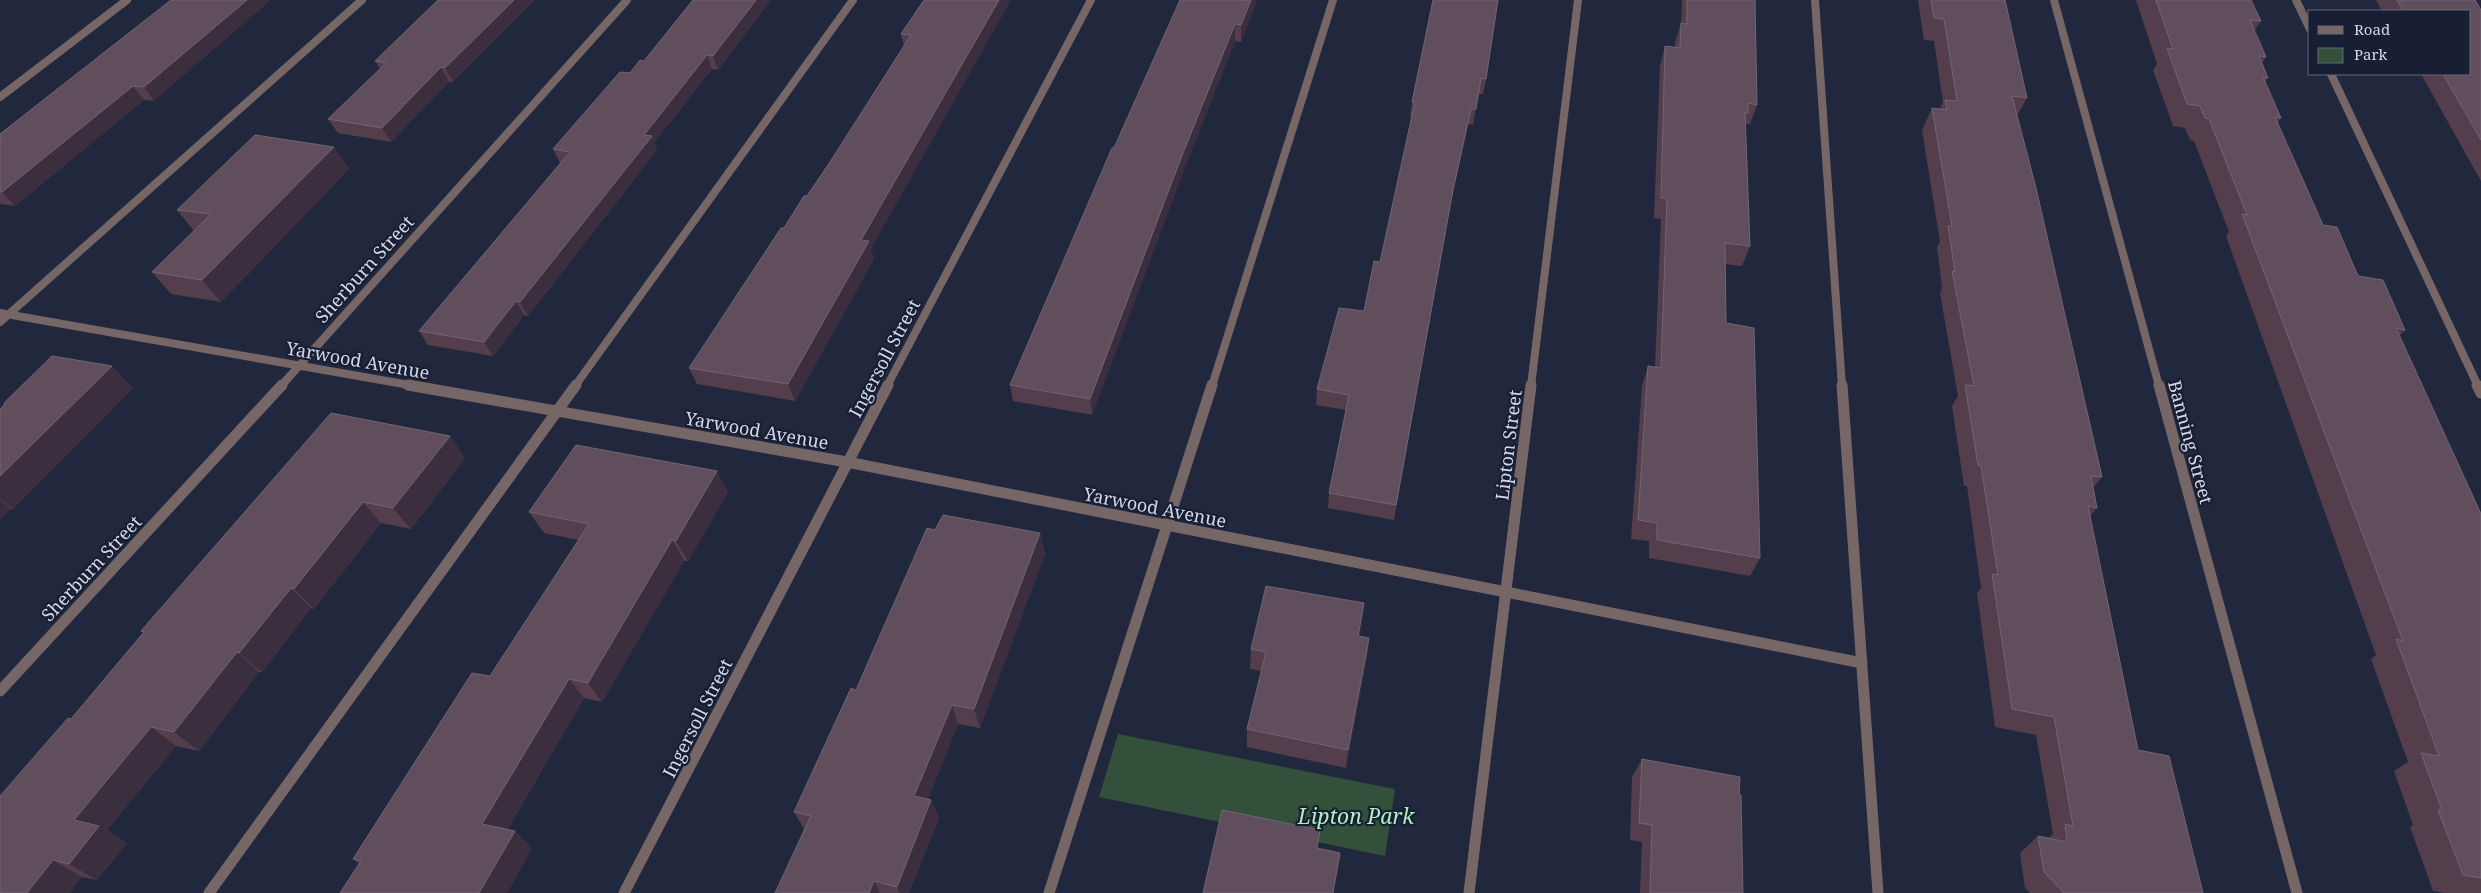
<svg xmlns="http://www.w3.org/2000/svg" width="2481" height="893" viewBox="0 0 2481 893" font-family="'Noto Serif',serif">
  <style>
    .green { fill: #33503b }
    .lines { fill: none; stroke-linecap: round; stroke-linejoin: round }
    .service-far1 { stroke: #766766; stroke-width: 8 }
    .service { stroke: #766766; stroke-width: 11 }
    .minor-far1 { stroke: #766766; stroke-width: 8 }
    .minor { stroke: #766766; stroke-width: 11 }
    .wall { fill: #543e4c }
    .shaded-wall { fill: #3a2e3f }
    .building { fill: #614e5c; stroke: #736472 }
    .labels { text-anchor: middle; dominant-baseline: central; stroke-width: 4.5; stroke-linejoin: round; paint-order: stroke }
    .street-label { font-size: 18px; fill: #d3d8e7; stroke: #181e33 }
    .near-park-label { font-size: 21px; font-style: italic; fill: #abf1be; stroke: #181e33 }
  </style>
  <rect width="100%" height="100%" fill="#21283e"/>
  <path class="green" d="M1118,734l277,55 -10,67 -286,-59z"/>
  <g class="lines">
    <path class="service-far1" d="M1815,0l27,386
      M2296,0l14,29
      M2331,74l147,312
      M0,322l362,-322
      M575,386l278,-386
      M1212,386l121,-386"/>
    <path class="service" d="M1842,385l36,508
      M2477,385l4,8
      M1506,592l356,71
      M209,893l367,-508
      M1049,893l163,-508"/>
    <path class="minor-far1" d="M2054,0l105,386
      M0,97l127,-97
      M0,313l415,73
      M281,386l346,-386
      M887,386l204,-386
      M1531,386l47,-386"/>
    <path class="minor" d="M408,385l439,77 659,130
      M2159,385l138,508
      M0,691l282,-306
      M624,893l264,-508
      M1469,893l62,-508"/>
  </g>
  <path class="wall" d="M171,0l-17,101 -10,-1 -129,106 -15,-2v-70z
    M438,0l15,82h-4l-58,60 -53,-9 -10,-14 52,-50 -5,-8z
    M693,0h78l-53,70 -6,-1 -58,74 3,7 -129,166 -4,-1 -31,41 -65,-11 -9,-14 141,-168 -7,-14 77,-76 14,-12z
    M924,0l-53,249 3,10 -79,142 -98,-17 -8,-16 95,-140 23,-32 23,-34 74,-115 -3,-13z
    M1180,0h77l-16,42 -6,-1 -53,134 -90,240 -79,-14 -3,-16z
    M1433,0l53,79 -3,15h-5l-5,31 -5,-1 -18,82 -56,314 -66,-12 1,-15 17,-83 -30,-5 1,-16 47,-78 16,-49 32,-144 -2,-1 2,-15z
    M1682,0h73l2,105 -7,19h-5l5,122 -8,20 -17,-2 1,59 34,235 -10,18 -101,-18v-17l-18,-2 11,-153 6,-20 7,1 6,-148 -7,-1 6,-152 5,-20 10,2v-5l6,-20z
    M1918,0h87l22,98 -10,18 85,361 -9,11 4,20 -7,8 48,234 65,143h-173l-5,-5 -5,-35 18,-17 10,2 5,-4 -17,-99 -41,-8 -18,-134 4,-5 -14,-102h-3l-12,-80 6,-10 -18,-103 2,-5 -5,-41 3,-5 -18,-112 10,-22 8,1 3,-7 -9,-61 -10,-1z
    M2136,0h115l10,21 -7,10 12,26 -4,6 6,15 -3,4 16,36 -4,5 46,102 35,51 47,54 -6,6 82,178v379h-36l-12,-2 -23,-64 3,-2 -19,-54 14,-9 -37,-103 5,-4 -150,-419 3,-4 -35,-91 -4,-1 -5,-12 -12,-2 -20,-56 4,-6z
    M2376,0h99l6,10v171l-60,-107h49v-63h-88z
    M334,147l15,22 -128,133 -50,-8 -19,-22 42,-41 -17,-21z
    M133,388l-120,121h-2l-11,10v-110l5,-5 -1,-1z
    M450,436l15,22 -54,71 -30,-6 -67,86 -3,-1 -49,64h-3l-60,79 -23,-5 -69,84 20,13 -30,37 -15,-3 -82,16 71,-174 72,-86 -2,-2z
    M728,492l-40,69h-4l-82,141 -18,-4 -77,132 8,1 17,17 -25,45h-167l19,-29 -6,-5 137,-183 88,-136 -34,-7 -15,-21z
    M935,530l105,3 5,21 -65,174 -22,-4 -30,75 3,1 8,18 -30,75h-134l29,-64 -10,-17 62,-122z
    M1362,623l-3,13 10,2 -2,20 -21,110 -99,-21v-18l15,-58 -12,-2 1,-20z
    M1642,759l97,35 4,99h-103l2,-51 -12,-2 2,-63z"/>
  <path class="shaded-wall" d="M247,0h24l-117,101 -10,-14z
    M514,0h21l-82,82 -8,-14z
    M756,0h15l-53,70 -5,-14z
    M999,0h12l-140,249 3,10 -79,142 -7,-17 73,-144z
    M1251,0h6l-16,42v-17z
    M1235,24v17l-53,134 -90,240 -2,-16 91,-241z
    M707,55l5,14 -58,74 3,7 -129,166 -8,-14 124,-167z
    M441,67l8,15 -58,60 -9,-14z
    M133,86l11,14 -129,106 -13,-14z
    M334,147l15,22 -128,133 -19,-22z
    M516,301l8,14 -31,41 -9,-14z
    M112,366l21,22 -120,121 -13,-11v-22z
    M450,436l15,22 -54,71 -18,-21z
    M717,471l11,21 -40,69 -12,-20z
    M0,499l11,10 -11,10z
    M363,502l18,21 -67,86 -20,-20z
    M1040,533l5,21 -65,174 -6,-19z
    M672,540l12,21 -82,141 -14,-19z
    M291,588l20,20 -49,64 -23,-19z
    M1364,603l-2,20 -6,33 2,-20z
    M1369,638l-2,20 -21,110 2,-18z
    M237,652l22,20 -60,79 -25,-19z
    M569,679l15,19 -84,143 -18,-17z
    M952,705l6,19 -36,90 -8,-18z
    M151,727l25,19 -69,84 20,13 -30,37 -28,-16 5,-44z
    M931,800l8,18 -30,75h-9l-3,-6z
    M515,831l17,17 -25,45h-28z
    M53,860l29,17 -12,16h-43z
    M874,881l6,12h-11z"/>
  <path class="building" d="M171,0h76l-103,87 -11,-1 -131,106h-2v-52l2,-2h-2v-4z
    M438,0h76l-69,68 -4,-1 -59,61 -54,-9 58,-56 -11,-2z
    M693,0h63l-43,56 -6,-1 -63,80 8,1 -132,166 -4,-1 -32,41 -65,-11 151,-179 -17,-3 67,-77 10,1 10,-13 4,1z
    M924,0h75l-138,240 8,1 -81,143 -99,-16 92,-140h3l20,-32h3l23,-34 81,-127 -10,-1z
    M1180,0h71l-10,25 -6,-1 -54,134 -91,241 -80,-14 102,-237h2z
    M1433,0h65l-12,79 -5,-1 -5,31h-5l-18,81 -57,315 -67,-12 20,-98 -32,-6 22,-81 25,3 10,-50 6,1 35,-160h-3z
    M1687,0h68l2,105 -9,-2v10l-3,-1 5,134 -25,-3 1,80 28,5 6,230 -103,-18v-17l-19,-3 10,-154 13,2 6,-169 -6,-1 4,-152 15,2 1,-25 6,1z
    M1931,0h74l22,98 -15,-2 24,92 66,289 -11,-1 6,32 -9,-2 50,244 31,6 34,137h-139l-20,-21 -6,-36 29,6 -2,-18 8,2 -19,-109 -42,-8 -20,-135 6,1 -17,-109 -3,-1 -13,-80 9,1 -22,-115 3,1 -7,-46h4l-20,-118 15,2 -2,-10 12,1 -13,-82 -10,-1z
    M2156,0h95l10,21 -11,-1 16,37 -7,-1 9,22 -5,-1 18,41 -6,-1 48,108 14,2 21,49 25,4 22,50 -9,-2 85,186v364l-18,-3 -25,-65h4l-21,-57 18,3 -43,-117 7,2 -161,-427 5,1 -38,-96 -4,-1 -5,-12 -13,-2 -20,-56 6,1z
    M2397,0h78l6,10v130l-38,-66h27v-63h-67z
    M255,135l79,12 -132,133 -50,-8 59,-58 -34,-4z
    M52,356l60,10 -112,110v-67l5,-5 -1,-1z
    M331,413l119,23 -57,72 -30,-6 -69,87 -3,-1 -52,65 -2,-1 -63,80 -23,-5 -77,93 25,6 -30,38 -16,-4 -26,33h-27v-97l68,-78 3,1 73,-87 -3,-1z
    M576,445l141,26 -41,70 -4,-1 -84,143 -19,-4 -87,145 33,7 -36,62h-139l21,-32 -8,-2 119,-186 18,3 99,-152 -60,-12z
    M943,515l97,18 -66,176 -22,-4 -38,91 17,4 -34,87 -23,-6 -5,12h-94l36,-77 -17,-4 57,-124 5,2 71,-162 8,2z
    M1266,586l98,17 -6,33 11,2 -21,112 -101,-21 19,-77 -15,-3z
    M1642,759l98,18 -1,17 2,1 2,98h-93l2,-68 -13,-2z
    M1222,810l98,20 -3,18 23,5 -7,40h-130z"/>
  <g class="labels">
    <g class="street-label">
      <text transform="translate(364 269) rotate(-48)">Sherburn Street</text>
      <text transform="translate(884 358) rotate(-62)">Ingersoll Street</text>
      <text transform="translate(358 360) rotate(10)">Yarwood Avenue</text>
      <text transform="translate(757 430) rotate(10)">Yarwood Avenue</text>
      <text transform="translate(2191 442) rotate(75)">Banning Street</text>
      <text transform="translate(1508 445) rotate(-83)">Lipton Street</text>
      <text transform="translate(1155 507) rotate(11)">Yarwood Avenue</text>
      <text transform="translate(91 568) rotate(-47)">Sherburn Street</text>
      <text transform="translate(697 718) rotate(-63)">Ingersoll Street</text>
    </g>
    <g class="near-park-label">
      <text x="1356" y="816">Lipton Park</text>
    </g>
  </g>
  <rect x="2308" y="10" width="162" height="65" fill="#181e33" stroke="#63687b"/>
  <rect x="2318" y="26" width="25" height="8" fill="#766766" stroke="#63687b"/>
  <text x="2354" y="35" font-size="15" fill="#d3d8e7">Road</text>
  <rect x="2318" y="48" width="25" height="15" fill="#33503b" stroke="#63687b"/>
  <text x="2354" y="60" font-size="15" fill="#d3d8e7">Park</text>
</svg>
